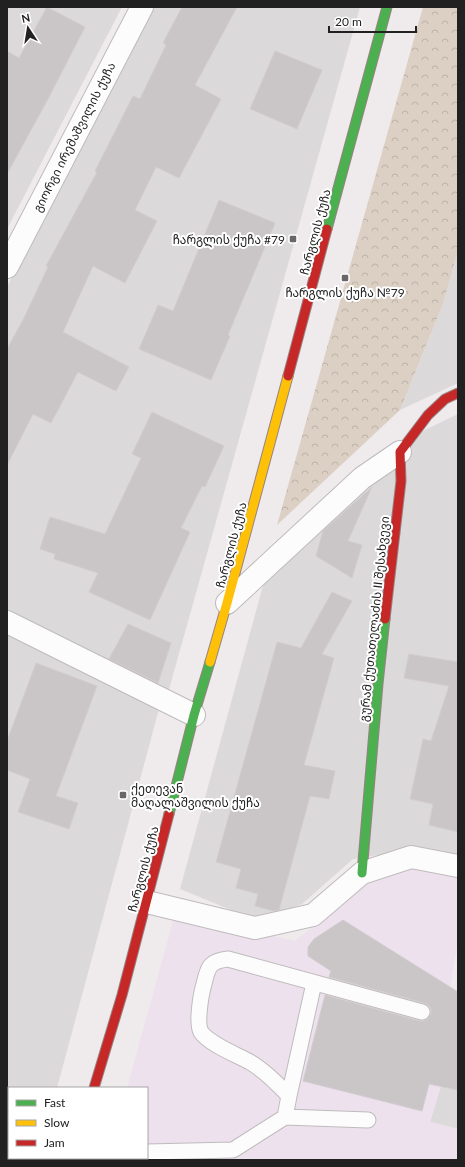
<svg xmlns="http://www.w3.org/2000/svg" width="465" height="1167" viewBox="0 0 465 1167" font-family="Lato,'Noto Sans Georgian',sans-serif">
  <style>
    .residential { fill: #dcd9db }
    .commercial { fill: #eee1ee }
    .forest { fill: url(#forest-crowns) }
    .building { fill: #cac6c8; stroke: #d2cccf }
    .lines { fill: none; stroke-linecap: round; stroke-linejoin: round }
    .lane-casing { stroke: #bebbbc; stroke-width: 17 }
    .street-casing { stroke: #bebbbc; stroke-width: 24 }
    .fast-casing { stroke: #988384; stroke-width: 11 }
    .slow-casing { stroke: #988384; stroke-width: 11 }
    .jam-casing { stroke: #988384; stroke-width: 11 }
    .lane { stroke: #fdfcfc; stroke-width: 15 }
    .street { stroke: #fdfcfc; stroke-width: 22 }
    .fast { stroke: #4caf50; stroke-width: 9 }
    .slow { stroke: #ffc107; stroke-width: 9 }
    .jam { stroke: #c62828; stroke-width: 9 }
    .poi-dot { fill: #696768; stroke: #fff; stroke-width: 1.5 }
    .labels { text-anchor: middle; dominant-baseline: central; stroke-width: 4; stroke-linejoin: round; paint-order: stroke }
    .street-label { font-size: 12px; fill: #212121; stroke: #fff }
    .poi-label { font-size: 12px; fill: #212121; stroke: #fff; text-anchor: end }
  </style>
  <defs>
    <pattern id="forest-crowns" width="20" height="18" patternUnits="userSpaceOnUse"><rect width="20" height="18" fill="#dbd0c3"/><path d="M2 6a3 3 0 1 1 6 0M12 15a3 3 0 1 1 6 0" fill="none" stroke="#bcb2a7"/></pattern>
  </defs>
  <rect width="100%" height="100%" fill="#efeaec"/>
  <path class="residential" d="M7,7h115l-115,222z
    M152,7h208l-192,686 -161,-79v-327z
    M458,251v132l-58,27 43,-106z
    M458,414v442l-41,-7 -64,10 -51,45 -44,17 -78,-32 84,-307 159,-151z
    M7,634l152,75 -102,379h-48v37l-2,-1z
    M458,1029v100l-28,-7z"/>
  <path class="commercial" d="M411,865l47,8v67l-10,61 10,28 -28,93 28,7v31h-351v-2h40v-70h-20l48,-174 120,27 69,-55z"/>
  <path class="forest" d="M423,7h35v244l-15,53 -43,106 -123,115z"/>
  <path class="building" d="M47,7l38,20 -37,72 -41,75v-123l12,7z
    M182,7h55l-42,78 26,14 -42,79 -23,-11 -21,43 22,11 -32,62 -32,-17 -30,66 66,35 -13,24 -38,-19 -27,51 -18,-9 -26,51v-116l17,-31 24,-51 -2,-1 51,-94 -2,-1 38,-75 7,3 26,-54 -3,-2z
    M275,51l47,19 -25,59 -47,-20z
    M219,200l56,23 -47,112 2,1 -19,44 -72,-31 19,-44 15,6z
    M152,412l72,34 -19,41 -3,-1 -21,42 9,4 -40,88 -61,-28 9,-19 -44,-14 1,-5 -15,-5 10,-32 55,17 36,-76 -9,-4z
    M372,487l-24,54 14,4 -10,33 -36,-22 7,-25z
    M332,592l20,9 -30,53 12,4 -30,107 31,6 -6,28 -19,-3 -31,114 -5,1 -19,-5 3,-12 -22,-6 5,-19 -25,-7 61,-220 24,6z
    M128,624l43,19 -13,40 -49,-24z
    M409,654l49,8v170l-29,-7 4,-21 -23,-5 13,-60 8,2 18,-55 -45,-8z
    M36,663l61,23 -41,110 22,7 -9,26 -51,-17 12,-33 -23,-9v-29z
    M343,920l115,72v98l-29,-6 -7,27 -119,-30 22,-86 95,26h4l4,-2 3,-5v-5l-2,-3 -5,-3 -95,-26 2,-6 -23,-15v-9l6,-8z"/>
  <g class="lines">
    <defs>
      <path id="lane" d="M289,1096l25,-113
        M285,1117l4,-21c-12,-13 -24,-25 -39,-34 -13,-7 -41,-18 -49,-30 -5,-9 0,-38 3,-48 4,-18 6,-23 24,-25l194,53
        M147,1152l86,-2 52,-33 83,3
        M99,1160l5,-2"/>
      <path id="street" d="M7,267l135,-260
        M227,603l135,-125 38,-26
        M7,622l187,93
        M147,902l108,26 58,-13 49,-42 49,-16 47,9
        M7,1144h2
        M38,1158l4,2"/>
      <path id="fast" d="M327,229l60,-222
        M169,814l25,-99 16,-53
        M362,873l16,-189 7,-65"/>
      <path id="slow" d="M210,662l17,-59 61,-227"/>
      <path id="jam" d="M288,376l39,-147
        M385,619l16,-138 -1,-29 28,-37 17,-16 13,-6
        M94,1088l28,-93 47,-181
        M73,1158v2"/>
    </defs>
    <use href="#lane" class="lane-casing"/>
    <use href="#street" class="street-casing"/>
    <use href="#fast" class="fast-casing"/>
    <use href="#slow" class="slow-casing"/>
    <use href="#jam" class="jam-casing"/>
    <use href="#lane" class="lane"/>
    <use href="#street" class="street"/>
    <use href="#fast" class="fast"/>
    <use href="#slow" class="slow"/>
    <use href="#jam" class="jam"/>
  </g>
  <g class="poi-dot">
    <rect x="289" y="235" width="8" height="8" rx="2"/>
    <rect x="341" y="274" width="8" height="8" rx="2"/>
    <rect x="119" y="791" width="8" height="8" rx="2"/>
  </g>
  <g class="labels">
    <g class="street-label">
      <text transform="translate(74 137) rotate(-63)">გიორგი ირემაშვილის ქუჩა</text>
      <text transform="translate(315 232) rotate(-75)">ჩარგლის ქუჩა</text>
      <text transform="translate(231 545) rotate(-75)">ჩარგლის ქუჩა</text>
      <text transform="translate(374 619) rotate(-84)">გურამ ქუთათელაძის II შესახვევი</text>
      <text transform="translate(143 869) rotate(-75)">ჩარგლის ქუჩა</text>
    </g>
    <g class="poi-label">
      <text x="285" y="239">ჩარგლის ქუჩა #79</text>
      <text x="345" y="292" text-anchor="middle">ჩარგლის ქუჩა №79</text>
      <text x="131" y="788" text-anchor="start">ქეთევან<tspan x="131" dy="14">მაღალაშვილის ქუჩა</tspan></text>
    </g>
  </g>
  <rect width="465" height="1167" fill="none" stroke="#212121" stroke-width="16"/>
  <rect x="8" y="1087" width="140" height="72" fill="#ffffff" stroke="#a6a6a6"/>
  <rect x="16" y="1100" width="20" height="6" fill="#4caf50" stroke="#a6a6a6"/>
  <text x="44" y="1107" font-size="12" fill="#212121">Fast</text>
  <rect x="16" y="1120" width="20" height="6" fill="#ffc107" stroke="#a6a6a6"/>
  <text x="44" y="1127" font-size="12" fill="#212121">Slow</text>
  <rect x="16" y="1140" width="20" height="6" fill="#c62828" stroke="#a6a6a6"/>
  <text x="44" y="1147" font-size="12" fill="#212121">Jam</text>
  <g transform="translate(28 28) rotate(348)" stroke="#ffffff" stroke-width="3" paint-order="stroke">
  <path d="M0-3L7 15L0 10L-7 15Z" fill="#212121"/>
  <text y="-6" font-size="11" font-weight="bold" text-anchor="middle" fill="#212121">N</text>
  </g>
  <path d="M329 26v6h87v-6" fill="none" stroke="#212121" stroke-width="2"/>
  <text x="335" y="26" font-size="12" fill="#212121" stroke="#ffffff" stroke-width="3" paint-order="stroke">20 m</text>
</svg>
